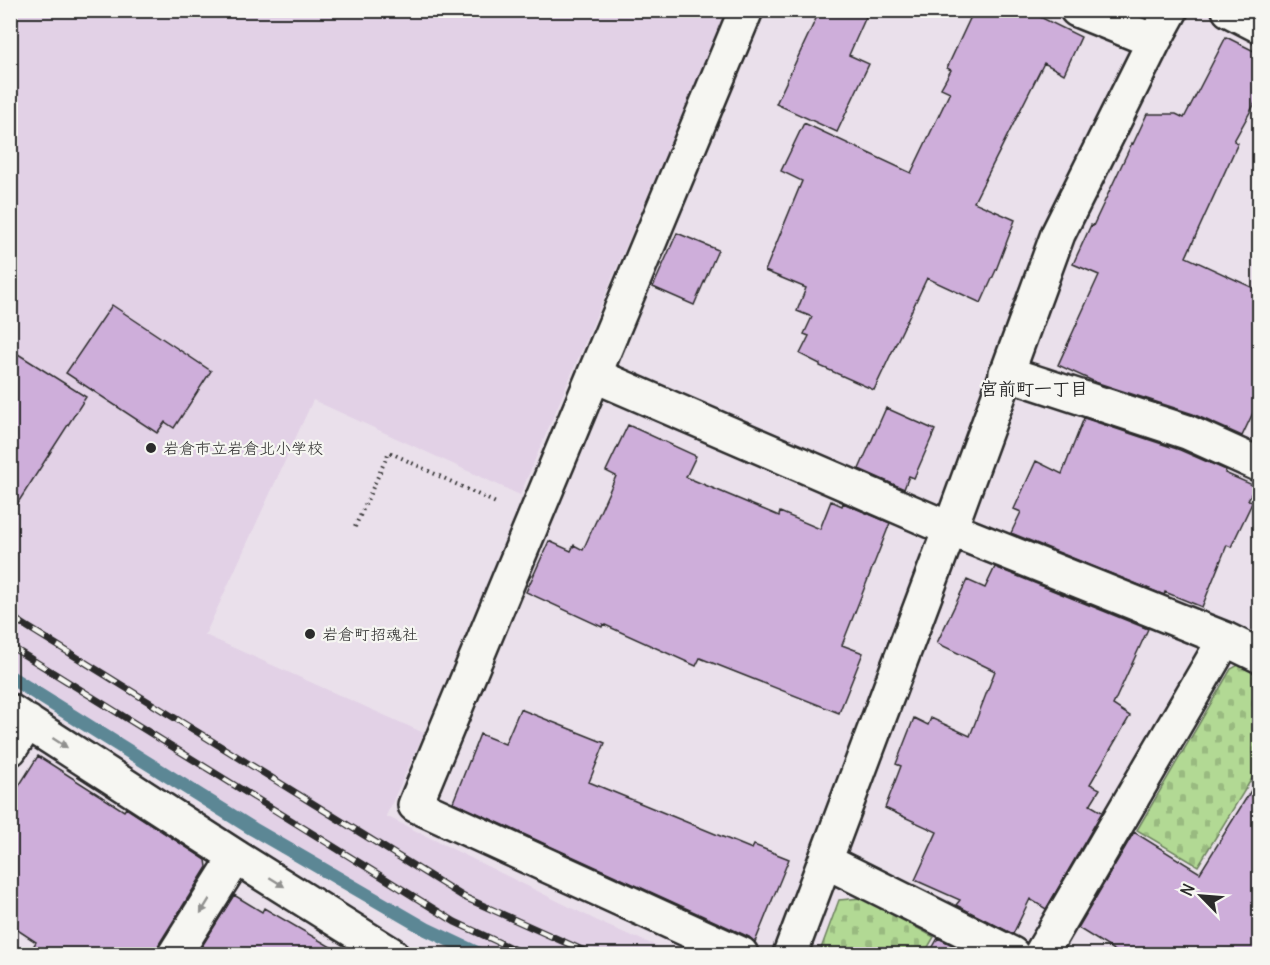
<svg xmlns="http://www.w3.org/2000/svg" width="1270" height="965" viewBox="0 0 1270 965" font-family="Delius,'Klee One',sans-serif">
  <style>
    .built { fill: #e2d1e6 }
    .cemetery { fill: url(#cemetery-stones); stroke: #6e8260; stroke-width: 1.5 }
    .lines { fill: none; stroke-linecap: round; stroke-linejoin: round }
    .stream { stroke: #5b8795; stroke-width: 14 }
    .building { fill: #ceaeda; stroke: #2b2b2b; stroke-width: 1.5 }
    .minor-casing { stroke: #2b2b2b; stroke-width: 38 }
    .path { stroke: #2b2b2b; stroke-width: 4; stroke-dasharray: 1.5 4.5; stroke-linecap: butt }
    .minor { stroke: #f6f6f2; stroke-width: 33 }
    .rail-casing { stroke: #2b2b2b; stroke-width: 7 }
    .rail { stroke: #f6f6f2; stroke-width: 4.5; stroke-dasharray: 14; stroke-linecap: butt }
    .oneway { fill: #90908e }
    .poi-dot { fill: #2b2b2b; stroke: #f6f6f2; stroke-width: 2 }
    .labels { text-anchor: middle; dominant-baseline: central; stroke-width: 4.5; stroke-linejoin: round; paint-order: stroke }
    .poi-label { font-size: 16px; fill: #2b2b2b; stroke: #f6f6f2; text-anchor: start }
    .neighbourhood-label { font-size: 18px; font-weight: bold; fill: #2b2b2b; stroke: #f6f6f2 }
  </style>
  <defs>
    <pattern id="cemetery-stones" width="16" height="16" patternUnits="userSpaceOnUse" patternTransform="scale(1.5)"><rect width="16" height="16" fill="#b2d994"/><path d="M2 7V4a2 2 0 0 1 4 0v3zM10 15v-3a2 2 0 0 1 4 0v3z" fill="#99ba80"/></pattern>
  </defs>
  <rect width="100%" height="100%" fill="#eae0eb"/>
  <filter id="ink" filterUnits="userSpaceOnUse"><feTurbulence type="fractalNoise" baseFrequency=".0167" numOctaves="2"/><feDisplacementMap in="SourceGraphic" scale="12" xChannelSelector="R" yChannelSelector="G"/><feConvolveMatrix kernelMatrix="1 2 1 2 8 2 1 2 1" color-interpolation-filters="sRGB"/></filter>
  <g filter="url(#ink)">
    <path class="built" d="M10,11h716l-206,484 -207,-95 -108,235 219,98 -38,83 222,110 68,28h-185l-62,-30 -174,-101 -244,-153z"/>
    <path class="cemetery" d="M1242,663l17,3v101l-61,99 -61,-36 94,-161z
      M862,898l72,39 -10,17h-105l20,-54z"/>
    <g class="lines">
      <path class="stream" d="M10,677l243,152 173,100 53,25"/>
    </g>
    <path class="building" d="M820,10h49l-20,45 20,9 -32,68 -61,-28z
      M974,10h52l55,27 -17,37 -20,-11 -70,139 41,18 -19,50 -15,33 -54,-25 -53,112 -54,-24v-2l-20,-10 9,-18 -5,-2 8,-17 -15,-6 9,-23 -41,-17 37,-90 -21,-10 23,-48 107,50 39,-81 -9,-4 10,-18 -4,-2z
      M1226,37l34,17v40l-26,47 4,2 -52,114 74,34v107l-18,38 -49,-22 -98,-32 -37,-17 41,-90 -26,-11 18,-39 2,1 39,-83 1,1 14,-30h29l8,4z
      M677,233l41,17 -24,55 -41,-18z
      M112,305l99,66 -37,57 -9,-6 -8,11 -91,-60z
      M10,349l76,48 -76,118z
      M886,408l49,22 -21,48 -5,-2 -5,13 -45,-20z
      M1084,418l96,32 46,20 -1,3 30,13 -7,14 5,1 -22,46 -4,-2 -25,62 -37,-15 -1,3 -153,-62 10,-21 -7,-3 22,-48 26,13z
      M628,425l68,31 -10,21 93,39 1,-4 40,17 11,-28 11,5 1,-3 47,20 -48,122 21,8 -24,60 -139,-55 -4,8 -93,-42 -1,3 -76,-35 23,-51 22,10 3,-6 9,5 33,-74 -10,-5z
      M995,567l153,62 -35,76 17,11 -40,68 10,5 -10,16 12,7 -56,97 -16,-10 -17,35 -57,-29 4,-5 -45,-20 22,-48 -52,-24 16,-42 -5,-2 18,-46 14,7 3,-7 39,18 25,-65 -58,-28 30,-63 18,8z
      M520,709l85,34 -16,39 163,67 2,-4 35,14 -34,83 -6,-5 -296,-135 27,-68 25,10z
      M38,756l86,55 2,-3 80,52 1,7 -48,77 -3,10h-127l7,-12 -26,-17v-125z
      M1260,776v178h-140l-42,-26 56,-96 66,41z
      M234,895l28,17 2,-4 79,46h-146z
      M938,938l33,16h-42z"/>
    <g class="lines">
      <defs>
        <path id="minor" d="M1077,10l77,31
          M1229,10l31,16
          M1006,373l181,59 73,33
          M594,375l356,154 275,110 35,17
          M10,711l226,146 155,97
          M10,749l18,-27
          M825,861l187,93
          M175,954l61,-97
          M741,954l-326,-149 331,-795
          M790,954l160,-425 108,-295 96,-193 17,-31
          M1041,954l184,-315"/>
      </defs>
      <use href="#minor" class="minor-casing"/>
      <path class="path" d="M355,527l34,-75 109,52"/>
      <use href="#minor" class="minor"/>
      <defs>
        <path id="rail" d="M10,616l454,281 127,57
          M10,646l445,276 69,32"/>
      </defs>
      <use href="#rail" class="rail-casing"/>
      <use href="#rail" class="rail"/>
    </g>
    <defs><path id="oneway-solid" d="M-6-.8H1V-3.2L6.5 0L1 3.2V.8H-6Z" transform="scale(1.5)"/></defs>
    <g class="oneway">
      <use href="#oneway-solid" transform="translate(60 743) rotate(33)"/>
      <use href="#oneway-solid" transform="translate(277 882) rotate(32)"/>
      <use href="#oneway-solid" transform="translate(205 906) rotate(122)"/>
    </g>
  </g>
  <g class="poi-dot">
    <circle cx="151" cy="448" r="6"/>
    <circle cx="310" cy="634" r="6"/>
  </g>
  <g class="labels">
    <g class="poi-label">
      <text x="163" y="448">岩倉市立岩倉北小学校</text>
      <text x="322" y="634">岩倉町招魂社</text>
    </g>
    <g class="neighbourhood-label">
      <text x="1034" y="388">宮前町一丁目</text>
    </g>
  </g>
  <rect width="1270" height="965" fill="none" stroke="#f6f6f2" stroke-width="36"/>
  <rect x="18" y="18" width="1234" height="929" fill="none" stroke="#2b2b2b" stroke-width="2" filter="url(#ink)"/>
  <g transform="translate(1201 896) rotate(295)" stroke="#f6f6f2" stroke-width="4.5" paint-order="stroke">
  <path d="M0-4.5L10 22L0 15L-10 22Z" fill="#2b2b2b"/>
  <text y="-9" font-size="16" font-weight="bold" text-anchor="middle" fill="#2b2b2b">N</text>
  </g>
</svg>
